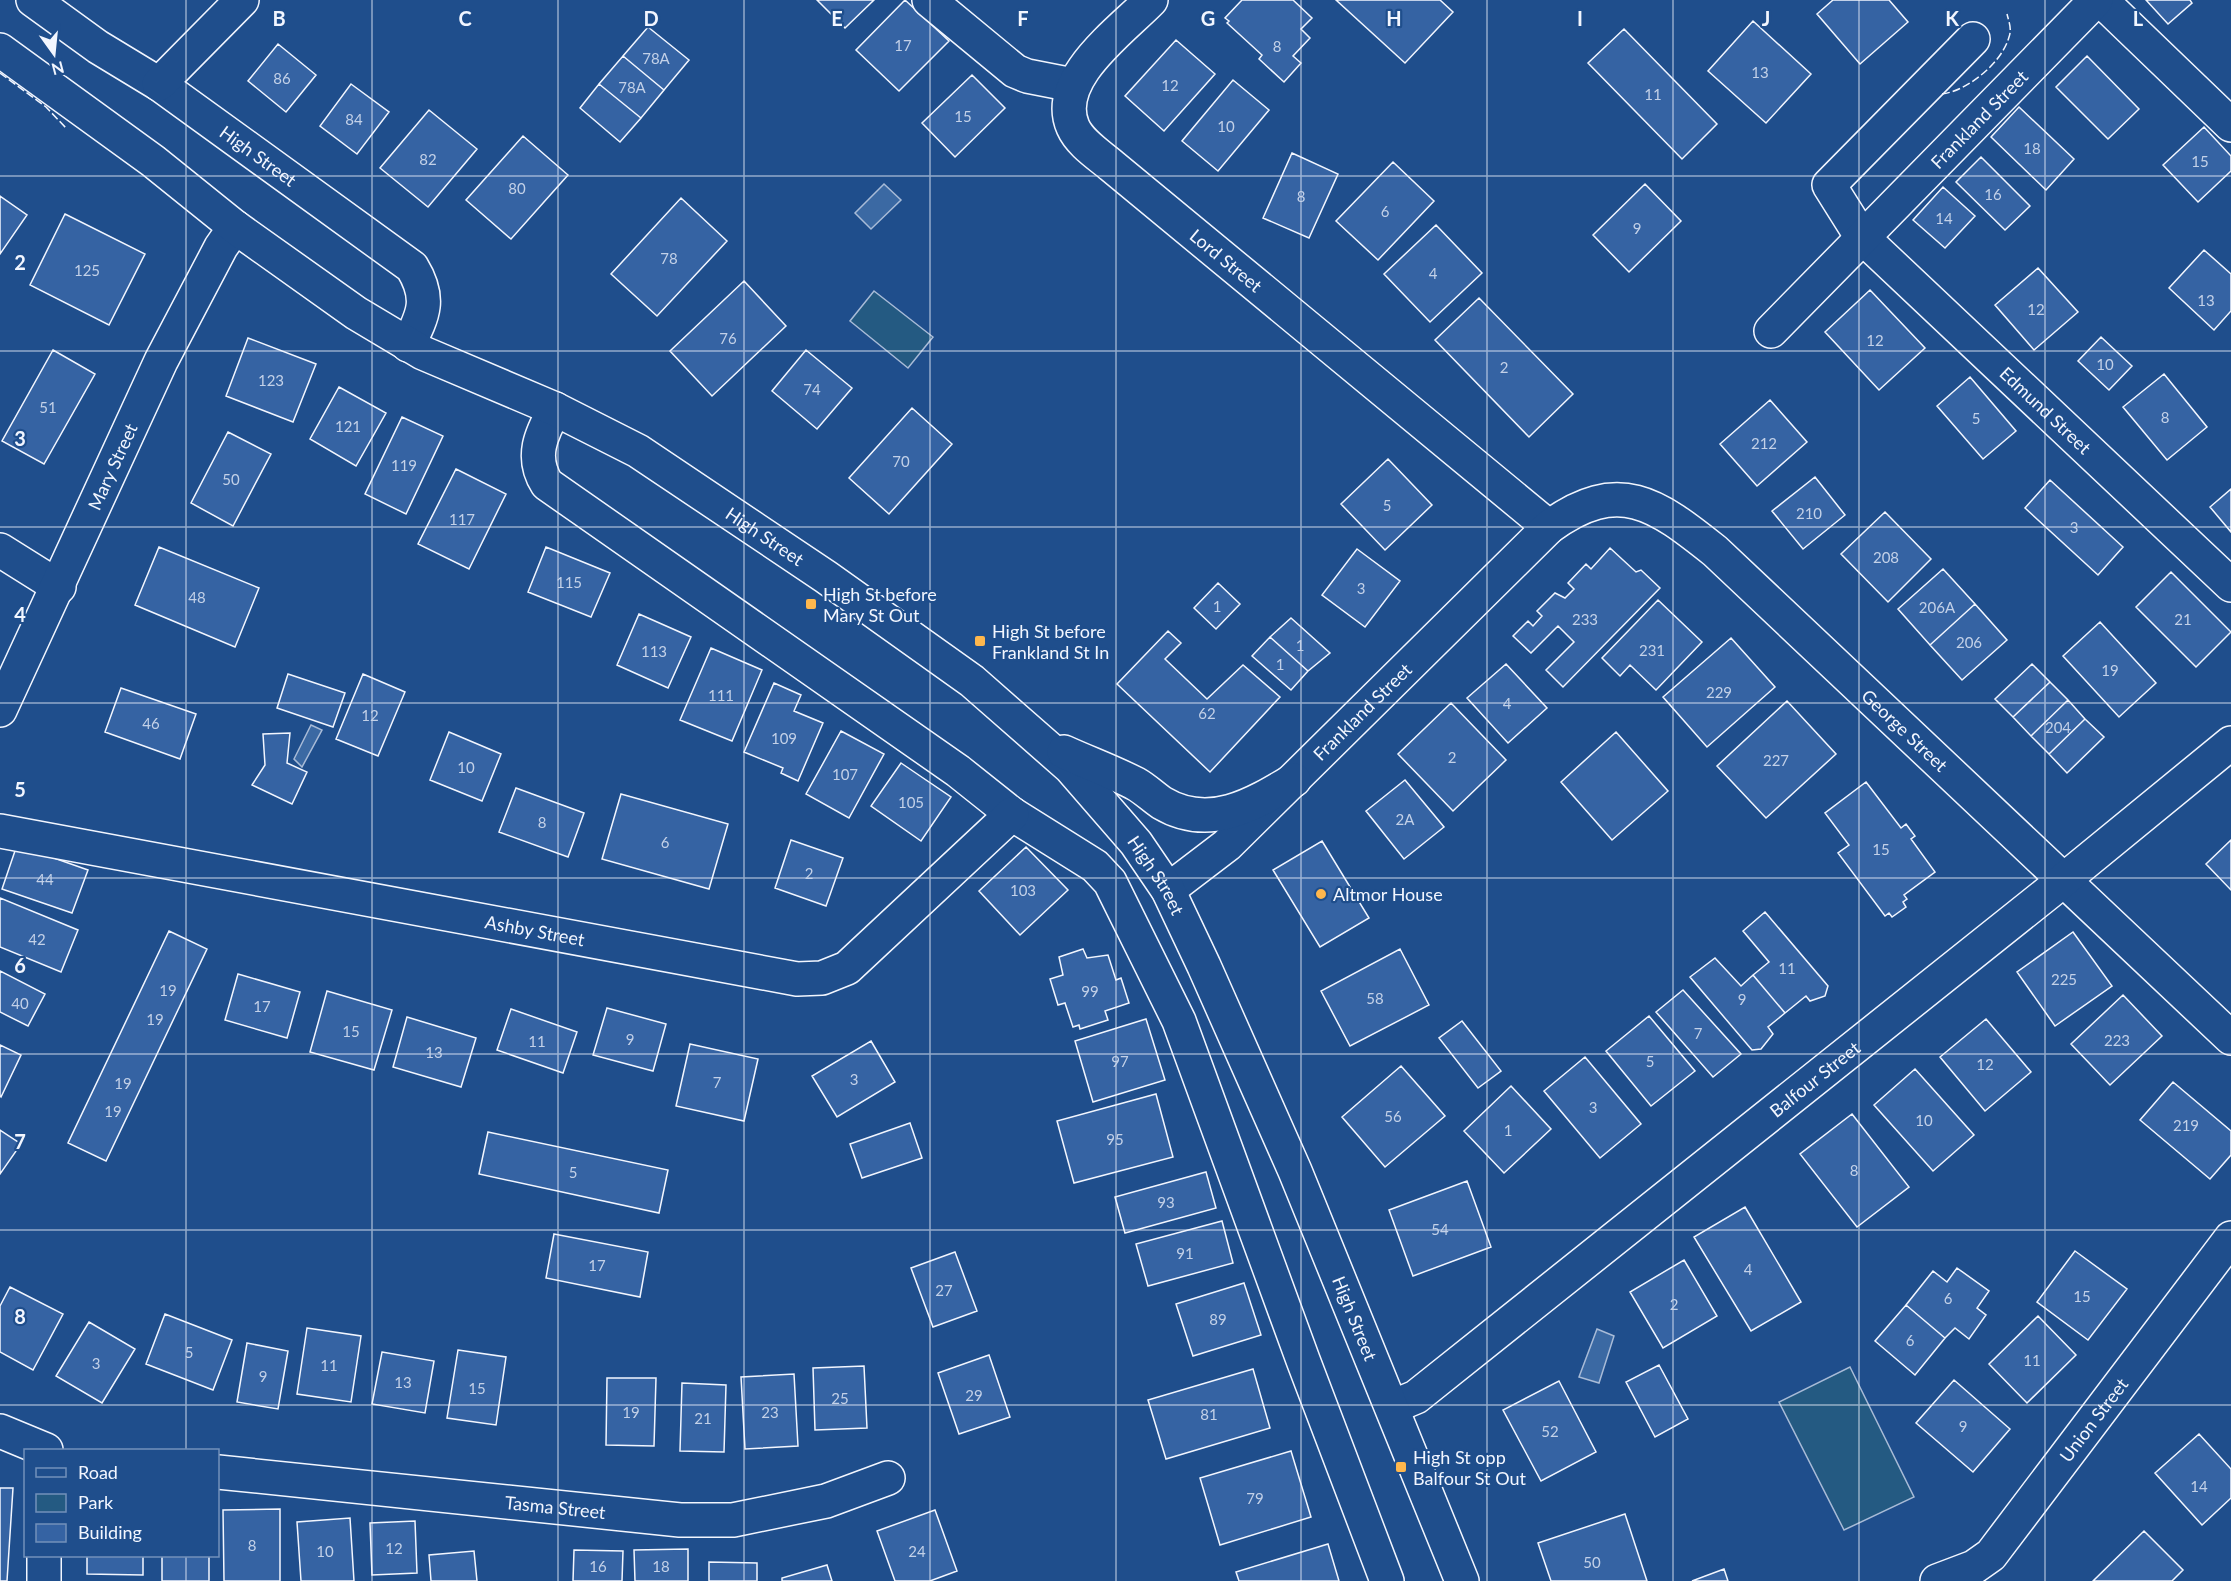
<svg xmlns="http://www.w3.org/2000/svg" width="2231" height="1581" viewBox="0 0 2231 1581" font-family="Lato,sans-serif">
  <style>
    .green { fill: #245a82; stroke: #a8bbd7; stroke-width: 1.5 }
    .water { fill: #3b69a3; stroke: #a8bbd7; stroke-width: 1.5 }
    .building { fill: #3563a3; stroke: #f2f6ff; stroke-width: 1.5 }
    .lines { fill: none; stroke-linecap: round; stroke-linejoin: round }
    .minor-casing { stroke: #f2f6ff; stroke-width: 36 }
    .major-casing { stroke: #f2f6ff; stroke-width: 36 }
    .minor { stroke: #1f4e8c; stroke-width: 33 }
    .major { stroke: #1f4e8c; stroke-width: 33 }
    .fence { stroke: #f2f6ff; stroke-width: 1.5; stroke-dasharray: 8 3; stroke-linecap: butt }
    .grid { fill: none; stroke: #f2f6ff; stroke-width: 1.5; stroke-opacity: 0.55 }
    .poi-dot { fill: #ffb74d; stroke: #1f4e8c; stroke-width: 2 }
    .labels { text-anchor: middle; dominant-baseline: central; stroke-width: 4.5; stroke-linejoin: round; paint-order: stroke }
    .number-label { font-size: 15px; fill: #c3d1e8 }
    .street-label { font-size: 18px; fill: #f2f6ff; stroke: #1f4e8c }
    .poi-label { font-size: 18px; fill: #f2f6ff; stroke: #1f4e8c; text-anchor: start }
    .grid-label { font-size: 20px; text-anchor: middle; font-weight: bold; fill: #f2f6ff; stroke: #1f4e8c; stroke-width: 4.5; stroke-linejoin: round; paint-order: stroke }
  </style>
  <rect width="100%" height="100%" fill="#1f4e8c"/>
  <path class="green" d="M874,291l59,46 -25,31 -58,-47z
    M1850,1367l64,130 -70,33 -65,-128z"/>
  <path class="water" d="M884,184l17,16 -30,29 -16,-16z
    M311,725l11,5 -20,37 -8,-8z
    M1597,1329l17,7 -15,47 -20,-6z"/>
  <path class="building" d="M817,0h57l-29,28z
    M905,0l44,41 -50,50 -43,-41z
    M1242,0h51l19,18 -11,11 9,9 -17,18 8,7 -17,19 -25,-23 3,-4 -35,-32 2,-2 -4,-3z
    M1336,0h104l13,12 -48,51z
    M1833,0h56l19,22 -48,42 -43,-50z
    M2146,0h44l2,3 -24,21z
    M1753,21l58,53 -45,49 -58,-52z
    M648,27l41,33 -25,30 -41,-34z
    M1624,29l93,95 -35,35 -94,-96z
    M1176,40l39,34 -51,57 -39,-35z
    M278,44l38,31 -30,37 -38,-31z
    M623,56l41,34 -23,28 -42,-34z
    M2087,56l52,53 -31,30 -52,-52z
    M972,75l33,33 -50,49 -33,-34z
    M1233,80l36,30 -51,61 -36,-30z
    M351,84l38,28 -32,42 -37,-28z
    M599,84l42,34 -21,24 -40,-34z
    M2019,107l55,52 -28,31 -55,-53z
    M429,110l48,39 -49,58 -48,-39z
    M2204,127l27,29v15l-33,31 -35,-37z
    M523,136l45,39 -57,64 -45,-39z
    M1292,153l46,21 -29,64 -46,-20z
    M1981,157l49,49 -25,24 -49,-48z
    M1393,162l41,39 -56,59 -42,-39z
    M1645,184l36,37 -52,51 -36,-37z
    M1943,187l32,29 -30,32 -32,-28z
    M0,196l27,19 -27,39z
    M681,198l46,43 -70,75 -46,-42z
    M65,214l80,40 -36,71 -79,-40z
    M1436,225l46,48 -52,49 -46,-48z
    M2204,250l27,24v37l-17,19 -45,-42z
    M2038,268l40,44 -44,38 -39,-45z
    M744,281l42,45 -74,70 -42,-45z
    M1870,290l55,58 -46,42 -54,-58z
    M1479,298l94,96 -44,43 -94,-97z
    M2101,337l31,29 -23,24 -31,-29z
    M248,338l68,26 -23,58 -67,-26z
    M53,350l42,24 -51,90 -42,-23z
    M806,350l46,38 -35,41 -45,-38z
    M2164,374l43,53 -40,33 -44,-53z
    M1970,377l46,54 -33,28 -46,-53z
    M339,387l47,26 -30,53 -46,-27z
    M1770,400l37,42 -50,44 -37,-42z
    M912,408l40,36 -63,70 -40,-36z
    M402,417l41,19 -37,78 -41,-20z
    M228,432l43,22 -38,72 -42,-23z
    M1388,459l44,46 -47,45 -44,-46z
    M456,469l50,25 -37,75 -51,-25z
    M1815,477l30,38 -42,34 -31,-38z
    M2050,480l73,67 -25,28 -73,-67z
    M2231,489v43l-21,-25z
    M1885,512l46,47 -43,43 -47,-48z
    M159,547l100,41 -24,59 -100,-42z
    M546,547l64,26 -19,44 -63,-25z
    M1610,548l26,24 5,-2 19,18 -97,99 -17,-17 28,-28 -16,-16 -27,27 -18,-17 15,-15 5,5 9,-10 -5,-5 18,-18 10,5 9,-9 -6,-6 18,-19 5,5z
    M1357,549l43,32 -35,46 -43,-32z
    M1943,569l32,35 -45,41 -32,-36z
    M2171,572l60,60 -35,35 -60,-60z
    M1218,583l22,21 -24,25 -22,-21z
    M1658,600l44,42 -46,48 -26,-25 -10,11 -18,-18z
    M1975,604l32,36 -45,40 -32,-35z
    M639,614l52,23 -23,51 -51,-23z
    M1291,618l39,35 -22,18 -38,-34z
    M2100,622l56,61 -37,34 -56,-61z
    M1168,631l13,12 -16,16 42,40 36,-34 37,32 -70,75 -93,-88z
    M1270,637l38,34 -17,19 -39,-34z
    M1731,638l44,49 -68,60 -44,-50z
    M711,648l51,22 -30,71 -52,-21z
    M1506,664l41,44 -39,35 -41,-45z
    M2032,664l18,18 -37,35 -18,-18z
    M288,674l57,19 -12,34 -56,-19z
    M363,674l42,18 -27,64 -42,-17z
    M2050,682l18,18 -37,36 -18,-19z
    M774,683l27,12 -7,16 29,12 -25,58 -17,-8 2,-5 -39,-16z
    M121,688l75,26 -16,45 -75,-27z
    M2068,700l17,19 -36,35 -18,-18z
    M1787,701l49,53 -70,64 -49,-52z
    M1451,703l55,57 -53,51 -55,-57z
    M2085,719l19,18 -37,36 -18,-19z
    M841,731l43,23 -35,64 -43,-24z
    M449,732l52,22 -19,47 -52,-21z
    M1616,732l52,59 -56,49 -51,-58z
    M290,733l-3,30 20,9 -15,32 -40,-19 13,-20 -2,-31z
    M901,763l50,34 -30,44 -50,-35z
    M1405,780l39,47 -40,32 -38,-48z
    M1866,782l35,46 5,-4 9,12 -4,3 24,33 -31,23 3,4 -4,3 3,5 -14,10 -3,-4 -4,3 -47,-63 11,-8 -24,-32z
    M516,788l68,25 -16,44 -69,-25z
    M621,794l107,30 -19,65 -107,-30z
    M791,840l52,18 -17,48 -51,-18z
    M2231,840v50l-25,-26z
    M1322,841l47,77 -49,29 -47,-77z
    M17,845l71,25 -16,43 -70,-24z
    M1026,847l42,43 -48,45 -41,-44z
    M0,898l78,32 -17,42 -61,-25z
    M1765,912l63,74 -3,10 -15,5 -4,-5 -21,17 -32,-38 16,-13 -26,-31z
    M169,931l38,18 -101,212 -38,-18z
    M2073,932l39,54 -57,40 -38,-54z
    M1083,949l4,9 21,-3 8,25 5,-2 8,25 -24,8 3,9 -28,9 -1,-4 -6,2 -8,-24 -7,2 -8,-26 13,-4 -4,-18z
    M1400,949l29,56 -79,41 -29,-55z
    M1715,958l26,28 12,-11 32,38 -17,14 5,7 -12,15 -9,1 -62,-73z
    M0,971l45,23 -17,32 -28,-14z
    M238,974l62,18 -13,46 -62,-18z
    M1683,990l58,64 -28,23 -57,-65z
    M327,991l65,19 -18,60 -64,-18z
    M2123,995l39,41 -52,49 -39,-41z
    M607,1008l59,16 -13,47 -60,-16z
    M511,1009l66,23 -14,41 -66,-23z
    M1649,1016l46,55 -44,35 -45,-55z
    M407,1017l69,21 -15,49 -68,-20z
    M1146,1019l19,61 -72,22 -18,-61z
    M1986,1019l45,53 -46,39 -45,-54z
    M1462,1021l39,50 -23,17 -39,-50z
    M871,1041l24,41 -58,35 -25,-41z
    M690,1044l68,15 -14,62 -68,-15z
    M0,1045l21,10 -20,42 -1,-1z
    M1585,1057l56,67 -41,34 -56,-67z
    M1401,1066l44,50 -60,51 -43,-50z
    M1915,1069l59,66 -41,36 -59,-66z
    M2173,1082l58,49v24l-21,24 -70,-59z
    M1511,1086l40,43 -47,44 -40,-42z
    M1156,1094l17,63 -99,26 -17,-62z
    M1852,1114l57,73 -52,40 -57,-73z
    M910,1123l12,35 -60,20 -12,-34z
    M0,1130l21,14 -21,30z
    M488,1132l180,38 -9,43 -180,-39z
    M1206,1172l10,36 -91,25 -10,-36z
    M1467,1181l24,66 -78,29 -24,-66z
    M1745,1207l56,95 -50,29 -57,-94z
    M1222,1221l11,42 -85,23 -12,-42z
    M554,1234l94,18 -8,45 -94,-19z
    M2075,1251l52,38 -39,51 -51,-38z
    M955,1252l22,59 -44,16 -22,-59z
    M1684,1260l33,56 -54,32 -33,-56z
    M1957,1268l32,23 -12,17 9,7 -17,24 -14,-11 -10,10 -39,-33 27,-34 14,11z
    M1244,1283l17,52 -68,21 -17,-52z
    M10,1287l53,27 -30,56 -33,-18v-46z
    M1906,1305l39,33 -30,37 -40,-34z
    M165,1314l67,26 -19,50 -67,-26z
    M2038,1316l38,39 -49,48 -38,-39z
    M89,1322l46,27 -33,54 -46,-27z
    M307,1328l54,8 -10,66 -54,-8z
    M247,1343l41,8 -10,58 -41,-7z
    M458,1350l48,7 -10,68 -49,-7z
    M382,1352l52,9 -9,52 -53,-9z
    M989,1355l21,62 -51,17 -21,-61z
    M1659,1365l29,54 -33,18 -29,-55z
    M864,1366l3,62 -52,2 -2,-62z
    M1253,1369l17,59 -104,31 -18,-59z
    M794,1374l4,72 -53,3 -4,-72z
    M607,1378h49l-2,68 -48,-1z
    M1954,1380l56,49 -37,43 -57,-49z
    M1559,1381l37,71 -55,29 -38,-71z
    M682,1383l44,2 -2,67 -44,-1z
    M2199,1434l32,35v29l-29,27 -47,-52z
    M1291,1451l20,66 -91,28 -20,-67z
    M0,1488h13l-6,93h-7z
    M280,1509v72h-56l-1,-71z
    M935,1510l22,61 -27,10h-35l-18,-50z
    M1625,1514l22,67h-96l-13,-38z
    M350,1518l4,63h-53l-4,-59z
    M415,1521l2,52 -45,2 -2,-52z
    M2144,1531l39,39 -11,11h-79z
    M1328,1544l11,37h-100l-3,-9z
    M688,1549v32h-53l-1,-31z
    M574,1550l49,1 -1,30h-49z
    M474,1551l3,30h-46l-2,-26z
    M87,1556h56v19l-56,-1z
    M162,1556h47v25h-47z
    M709,1562l48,1v18h-48z
    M827,1565l5,16h-50v-3z
    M1724,1569l4,12h-36z"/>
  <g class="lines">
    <defs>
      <g id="minor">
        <path id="s1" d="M33,0l65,47 61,37 253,183c19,31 12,47 -4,78"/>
        <path d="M929,0l86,71 12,5 46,9"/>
        <path id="s2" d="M1151,0c-29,30 -99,79 -78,127 7,16 26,28 39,39l437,361"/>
        <path d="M2101,0l130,125"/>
        <path id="s3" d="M1973,39l-144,146 32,51 370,349"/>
        <path d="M159,84l83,-84"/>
        <path id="s4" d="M1771,331l325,-331"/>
        <path d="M555,409c-14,25 -25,48 -8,75l411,287 54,43 83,52 15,16 69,139 124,339 84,221"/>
        <path d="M0,550l59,37"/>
        <path id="s5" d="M0,710l161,-349 60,-114 14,-20"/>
        <path id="s6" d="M0,831l797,148 25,-1 25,-10 165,-154"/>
        <path id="s7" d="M1168,890l59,-45 322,-318c70,-51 107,-23 166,24l516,487"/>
        <path id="s8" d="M1392,1407l24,-10 633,-505 182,-149"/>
        <path d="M0,1431l46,19"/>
        <path id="s9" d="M218,1472l462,48h53l93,-19 62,-23"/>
        <path d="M44,1556v25"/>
        <path id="s10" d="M1937,1581l37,-14 17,-12 240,-317"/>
      </g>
      <g id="major">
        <path id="s11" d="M0,50l153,111 82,66 121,86 67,40 132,56 83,42 188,126 146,104 98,86 66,76 32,47 36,76 91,205 167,410"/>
        <path d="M1064,752c24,11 49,20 72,32 9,5 17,13 26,19 47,28 91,2 132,-23"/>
      </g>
    </defs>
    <use href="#minor" class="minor-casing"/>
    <use href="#major" class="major-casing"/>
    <use href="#minor" class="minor"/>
    <use href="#major" class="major"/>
    <path class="fence" d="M0,73l46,34 20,21
      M1942,94c25,-3 60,-31 67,-57 3,-8 0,-15 -2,-23"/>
  </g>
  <path class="grid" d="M186,0v1450M372,0v1581M558,0v1581M744,0v1581M930,0v1581M1116,0v1581M1301,0v1581M1487,0v1581M1673,0v1581M1859,0v1581M2045,0v1581M0,176h2231M0,351h2231M0,527h2231M0,703h2231M0,878h2231M0,1054h2231M0,1230h2231M0,1405h2231M186,1556v25"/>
  <g class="poi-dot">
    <rect x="805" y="598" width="12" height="12" rx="3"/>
    <rect x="974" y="635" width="12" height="12" rx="3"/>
    <circle cx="1321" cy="894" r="6"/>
    <rect x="1395" y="1461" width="12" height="12" rx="3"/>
  </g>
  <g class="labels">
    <g class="number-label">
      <text x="903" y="45">17</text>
      <text x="1277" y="46">8</text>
      <text x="656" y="58">78A</text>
      <text x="1760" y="72">13</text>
      <text x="282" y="78">86</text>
      <text x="1170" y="85">12</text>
      <text x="632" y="87">78A</text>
      <text x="1653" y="94">11</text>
      <text x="963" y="116">15</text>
      <text x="354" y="119">84</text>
      <text x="1226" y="126">10</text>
      <text x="2032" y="148">18</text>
      <text x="428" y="159">82</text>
      <text x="2200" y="161">15</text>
      <text x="517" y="188">80</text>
      <text x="1993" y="194">16</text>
      <text x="1301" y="196">8</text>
      <text x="1385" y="211">6</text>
      <text x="1944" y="218">14</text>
      <text x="1637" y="228">9</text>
      <text x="669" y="258">78</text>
      <text x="87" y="270">125</text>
      <text x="1433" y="273">4</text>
      <text x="2206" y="300">13</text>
      <text x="2036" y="309">12</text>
      <text x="728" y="338">76</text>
      <text x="1875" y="340">12</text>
      <text x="2105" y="364">10</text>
      <text x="1504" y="367">2</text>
      <text x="271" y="380">123</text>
      <text x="812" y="389">74</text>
      <text x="48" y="407">51</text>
      <text x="2165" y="417">8</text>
      <text x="1976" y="418">5</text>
      <text x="348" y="426">121</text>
      <text x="1764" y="443">212</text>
      <text x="901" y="461">70</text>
      <text x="404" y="465">119</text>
      <text x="231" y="479">50</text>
      <text x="1387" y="505">5</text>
      <text x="1809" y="513">210</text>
      <text x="462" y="519">117</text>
      <text x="2074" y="527">3</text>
      <text x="1886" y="557">208</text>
      <text x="569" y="582">115</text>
      <text x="1361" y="588">3</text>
      <text x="197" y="597">48</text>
      <text x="1217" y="606">1</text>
      <text x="1937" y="607">206A</text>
      <text x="1585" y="619">233</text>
      <text x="2183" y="619">21</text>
      <text x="1969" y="642">206</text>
      <text x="1300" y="645">1</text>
      <text x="1652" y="650">231</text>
      <text x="654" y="651">113</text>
      <text x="1280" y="664">1</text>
      <text x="2110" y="670">19</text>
      <text x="1719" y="692">229</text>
      <text x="721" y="695">111</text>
      <text x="1507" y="703">4</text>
      <text x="1207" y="713">62</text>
      <text x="370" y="715">12</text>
      <text x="151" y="723">46</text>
      <text x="2058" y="727">204</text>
      <text x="784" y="738">109</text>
      <text x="1452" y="757">2</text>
      <text x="1776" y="760">227</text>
      <text x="466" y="767">10</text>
      <text x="845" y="774">107</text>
      <text x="911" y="802">105</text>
      <text x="1405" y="819">2A</text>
      <text x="542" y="822">8</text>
      <text x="665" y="842">6</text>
      <text x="1881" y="849">15</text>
      <text x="809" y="873">2</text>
      <text x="45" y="879">44</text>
      <text x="1023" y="890">103</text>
      <text x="37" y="939">42</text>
      <text x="1787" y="968">11</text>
      <text x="2064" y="979">225</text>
      <text x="168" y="990">19</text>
      <text x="1090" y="991">99</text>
      <text x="1375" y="998">58</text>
      <text x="1742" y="999">9</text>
      <text x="20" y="1003">40</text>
      <text x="262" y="1006">17</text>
      <text x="155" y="1019">19</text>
      <text x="351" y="1031">15</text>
      <text x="1698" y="1033">7</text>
      <text x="630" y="1039">9</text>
      <text x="2117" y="1040">223</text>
      <text x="537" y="1041">11</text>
      <text x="434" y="1052">13</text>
      <text x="1120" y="1061">97</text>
      <text x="1650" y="1061">5</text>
      <text x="1985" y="1064">12</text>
      <text x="854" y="1079">3</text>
      <text x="717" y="1082">7</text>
      <text x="123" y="1083">19</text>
      <text x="1593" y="1107">3</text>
      <text x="113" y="1111">19</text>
      <text x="1393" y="1116">56</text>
      <text x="1924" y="1120">10</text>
      <text x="2186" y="1125">219</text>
      <text x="1508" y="1130">1</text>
      <text x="1115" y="1139">95</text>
      <text x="1854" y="1170">8</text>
      <text x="573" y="1172">5</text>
      <text x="1166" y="1202">93</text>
      <text x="1440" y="1229">54</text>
      <text x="1185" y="1253">91</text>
      <text x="597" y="1265">17</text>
      <text x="1748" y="1269">4</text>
      <text x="944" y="1290">27</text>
      <text x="2082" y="1296">15</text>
      <text x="1948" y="1298">6</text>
      <text x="1674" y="1304">2</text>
      <text x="1218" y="1319">89</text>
      <text x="1910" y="1340">6</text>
      <text x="189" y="1352">5</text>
      <text x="2032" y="1360">11</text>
      <text x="96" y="1363">3</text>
      <text x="329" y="1365">11</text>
      <text x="263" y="1376">9</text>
      <text x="403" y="1382">13</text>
      <text x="477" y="1388">15</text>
      <text x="974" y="1395">29</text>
      <text x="840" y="1398">25</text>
      <text x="631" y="1412">19</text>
      <text x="770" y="1412">23</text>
      <text x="1209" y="1414">81</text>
      <text x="703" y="1418">21</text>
      <text x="1963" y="1426">9</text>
      <text x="1550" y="1431">52</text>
      <text x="2199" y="1486">14</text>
      <text x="1255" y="1498">79</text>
      <text x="252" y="1545">8</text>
      <text x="394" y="1548">12</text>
      <text x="325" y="1551">10</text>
      <text x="917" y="1551">24</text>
      <text x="1592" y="1562">50</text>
      <text x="598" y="1566">16</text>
      <text x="661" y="1566">18</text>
    </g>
    <g class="street-label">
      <text stroke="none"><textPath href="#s4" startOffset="297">Frankland Street</textPath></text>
      <text stroke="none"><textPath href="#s1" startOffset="274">High Street</textPath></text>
      <text stroke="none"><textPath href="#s2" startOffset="362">Lord Street</textPath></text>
      <text stroke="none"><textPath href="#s3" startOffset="519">Edmund Street</textPath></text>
      <text stroke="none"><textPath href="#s5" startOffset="268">Mary Street</textPath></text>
      <text stroke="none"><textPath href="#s11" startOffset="910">High Street</textPath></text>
      <text stroke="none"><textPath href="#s7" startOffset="264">Frankland Street</textPath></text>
      <text stroke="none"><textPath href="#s7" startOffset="975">George Street</textPath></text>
      <text stroke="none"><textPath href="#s11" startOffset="1432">High Street</textPath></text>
      <text stroke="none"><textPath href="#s6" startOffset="544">Ashby Street</textPath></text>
      <text stroke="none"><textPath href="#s8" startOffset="536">Balfour Street</textPath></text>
      <text stroke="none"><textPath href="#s11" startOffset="1918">High Street</textPath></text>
      <text stroke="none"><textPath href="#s10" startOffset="230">Union Street</textPath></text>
      <text stroke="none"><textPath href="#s9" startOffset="339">Tasma Street</textPath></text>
    </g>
    <g class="poi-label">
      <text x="823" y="594">High St before<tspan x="823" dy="21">Mary St Out</tspan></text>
      <text x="992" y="631">High St before<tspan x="992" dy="21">Frankland St In</tspan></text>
      <text x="1333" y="894">Altmor House</text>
      <text x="1413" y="1457">High St opp<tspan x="1413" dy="21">Balfour St Out</tspan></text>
    </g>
  </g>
  <g class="grid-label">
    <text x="279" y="26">B</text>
    <text x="465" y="26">C</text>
    <text x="651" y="26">D</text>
    <text x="837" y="26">E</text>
    <text x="1023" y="26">F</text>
    <text x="1208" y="26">G</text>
    <text x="1394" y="26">H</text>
    <text x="1580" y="26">I</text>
    <text x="1766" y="26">J</text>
    <text x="1952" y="26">K</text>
    <text x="2138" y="26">L</text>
    <text x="20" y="270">2</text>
    <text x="20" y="446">3</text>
    <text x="20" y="622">4</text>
    <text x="20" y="797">5</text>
    <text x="20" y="973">6</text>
    <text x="20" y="1149">7</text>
    <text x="20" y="1324">8</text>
  </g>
  <rect x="24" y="1449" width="195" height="108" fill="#1f4e8c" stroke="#7391ba" stroke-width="1.5"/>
  <rect x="36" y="1468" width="30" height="9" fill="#1f4e8c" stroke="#7391ba" stroke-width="1.5"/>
  <text x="78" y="1479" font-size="18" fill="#f2f6ff">Road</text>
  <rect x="36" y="1494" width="30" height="18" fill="#245a82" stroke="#7391ba" stroke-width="1.5"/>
  <text x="78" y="1509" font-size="18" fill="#f2f6ff">Park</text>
  <rect x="36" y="1524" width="30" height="18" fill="#3563a3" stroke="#7391ba" stroke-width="1.5"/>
  <text x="78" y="1539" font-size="18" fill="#f2f6ff">Building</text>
  <g transform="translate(54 54) rotate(165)" stroke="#1f4e8c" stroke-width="4.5" paint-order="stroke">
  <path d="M0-4.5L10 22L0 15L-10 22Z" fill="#f2f6ff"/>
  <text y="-9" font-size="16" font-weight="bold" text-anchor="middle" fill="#f2f6ff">N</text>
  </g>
</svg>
